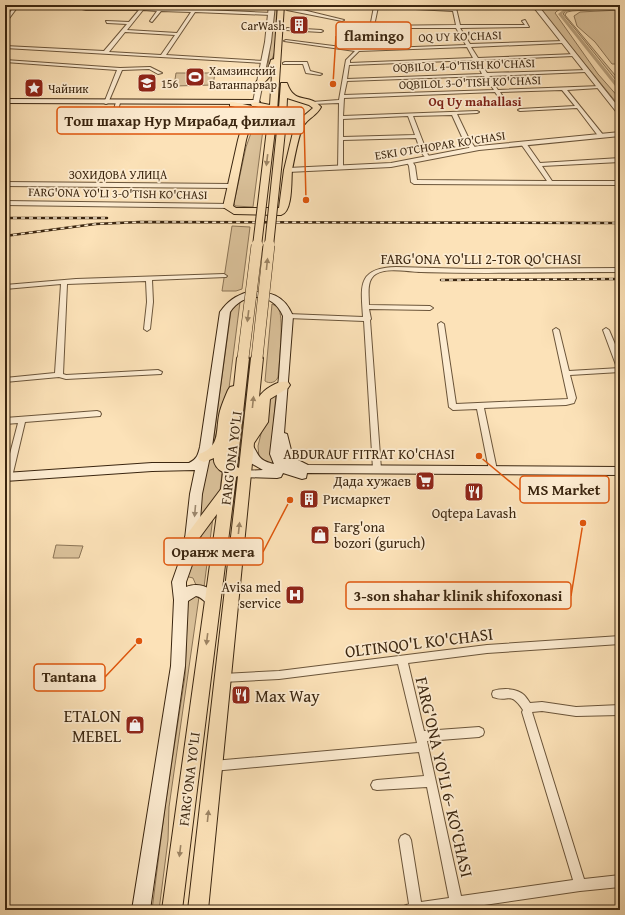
<svg xmlns="http://www.w3.org/2000/svg" width="625" height="915" viewBox="0 0 625 915" font-family="'Gentium Book Plus',serif">
  <style>
    .green { fill: #dbc29b; stroke: #8b7456 }
    .lines { fill: none; stroke-linecap: round; stroke-linejoin: round }
    .canal { fill: #baa27f; fill-rule: evenodd }
    .minor-casing { stroke: #6b553a; stroke-width: 2 }
    .tertiary-casing { stroke: #6b553a; stroke-width: 2 }
    .secondary-casing { stroke: #3b2610; stroke-width: 2 }
    .primary-casing { stroke: #3b2610; stroke-width: 2 }
    .minor { fill: #fdecd1; fill-rule: evenodd }
    .tertiary { fill: #fdecd1; fill-rule: evenodd }
    .secondary { fill: #fdecd1; fill-rule: evenodd }
    .primary { fill: #fce2b8; fill-rule: evenodd }
    .rail-casing { stroke: #3b2610; stroke-width: 2.5 }
    .rail { stroke: #fdecd1; stroke-width: 1.5; stroke-dasharray: 4; stroke-linecap: butt }
    .primary-bridge-far1-casing { stroke: #3b2610; stroke-width: 10; stroke-linecap: butt }
    .primary-bridge-casing { stroke: #3b2610; stroke-width: 12; stroke-linecap: butt }
    .primary-bridge-far1 { stroke: #fce2b8; stroke-width: 8 }
    .primary-bridge { stroke: #fce2b8; stroke-width: 11 }
    .oneway { fill: #9c8464 }
    .oneway2 { fill: #9c8970 }
    .labels { text-anchor: middle; dominant-baseline: central; stroke-width: 3.5; stroke-linejoin: round; paint-order: stroke }
    .far-poi-label { font-size: 12px; fill: #3b2610; stroke: #fdecd1; text-anchor: start }
    .far-street-label { font-size: 12px; fill: #3b2610; stroke: #fdecd1 }
    .far-neighbourhood-label { font-size: 13px; font-weight: bold; fill: #7a1f14; stroke: #fdecd1 }
    .street-label { font-size: 14px; fill: #3b2610; stroke: #fdecd1 }
    .poi-label { font-size: 14px; fill: #3b2610; stroke: #fdecd1; text-anchor: end }
    .near-street-label { font-size: 17px; fill: #3b2610; stroke: #fdecd1 }
    .near-poi-label { font-size: 17px; fill: #3b2610; stroke: #fdecd1; text-anchor: start }
    .leader { fill: none; stroke: #df560c; stroke-width: 1.5 }
    .callout-dot { fill: #df560c; stroke: #fdecd1; stroke-width: 1.5 }
    .callout { fill: #fdecd1; stroke: #df560c; stroke-width: 1.5 }
    .callout-label { font-size: 15px; text-anchor: middle; font-weight: bold; fill: #3b2610 }
  </style>
  <rect width="100%" height="100%" fill="#fce2b8"/>
  <filter id="stains"><feTurbulence type="fractalNoise" baseFrequency=".005" numOctaves="4"/><feColorMatrix values="0 0 0 0 .2 0 0 0 0 .09 0 0 0 0 .02 0 0 0 .5 -.17"/></filter>
  <radialGradient id="worn" r=".72"><stop offset=".6" stop-color="#630" stop-opacity="0"/><stop offset="1" stop-color="#630" stop-opacity=".3"/></radialGradient>
  <path class="green" d="M275,5h2l-2,46 -8,22z
    M545,5h75c-14,2 -57,-3 -65,8l43,61 22,25v8l-80,-98 1,-3z
    M620,8l-48,3 -5,1 -2,3 55,66v4l-57,-71 3,-3 7,-2z
    M620,10v54h-8l-17,-22 -18,-16 -3,-10 6,-4z
    M176,73h39l-2,12 -39,1z
    M260,108l5,6 -12,93 -18,-1 -1,-3 12,-56z
    M232,226l18,1 -8,62 -6,2h-14z
    M240,302l-11,86 -17,62 19,-139 1,-3z
    M272,304c4,2 6,3 7,6 5,10 0,54 -1,67 -2,6 -9,7 -13,4z
    M276,393l-4,50 4,22 -9,-2 -8,-5 -1,-12 12,-49z
    M215,456l1,9 6,8 -2,17 -4,8 -18,25 8,-61z
    M213,517l-9,70 -8,-2 -3,-7 -8,-2 9,-17 8,-26z
    M56,545h1l26,1 -4,12h-26z
    M188,595l11,2 -30,210 -1,33 -9,70h-7l13,-103 20,-131z"/>
  <g class="lines">
    <path class="canal" d="M578,6h42v2c-15,0 -46,-4 -58,6l58,73v4h-1l-61,-77 5,-4z"/>
    <defs>
      <path id="minor" d="M15,5h4l-14,19v-4z
        M81,5h4v2l1,1h74l113,5 -1,2 -77,-3 -29,43 98,6 2,1 -2,1 -259,-15v-2l99,5 23,-27 -20,-1 -1,-2 23,1 10,-12h-53l-4,-1zM143,10l14,1 -7,10 2,1 9,-11 30,1 -14,21 -50,-3zM125,32l50,3 -14,20 -52,-3z
        M356,5l97,4 -1,-4h41l-37,3 4,17h65l-3,-4 3,-1 4,7 -69,1 10,16 94,-3v2h-1l-92,4 7,11 98,-4v2h-2l-95,4 8,13 101,-3v1l-2,1 -97,4 9,14 103,-4v1l-2,1 -32,2 37,46 -5,1 -22,-29 -57,3 -2,-1 2,-1 55,-3 -13,-16 -62,2 5,8 -2,1h-2l-6,-9 -151,6 -1,18 134,-5 2,1 -2,1 -20,1 11,23 8,12 -1,1h-4l-9,-13 -10,-22 -39,1 15,39 4,3 -1,1c-10,0 -12,-14 -15,-21l-73,2v28l-5,1 1,-66 -27,1 -2,-1 2,-1 27,-2 7,-40 9,-9 -71,-10 2,-1 71,9c14,-14 13,-24 17,-42zM378,7l75,4 3,14 -82,1zM374,28h82l10,17 -104,4 11,-16zM467,47l6,11 -123,5v-3l9,-9zM475,60l7,14 -135,5 2,-14zM484,76l10,14 -150,5 3,-14zM408,116l7,19 -72,2v-18z
        M288,8l15,2 41,10 -2,1 -55,-11z
        M287,28l34,2 2,1 -2,1 -35,-2z
        M5,60l115,8 30,-1 12,6 -4,1 -9,-5 -27,1 -14,33 -2,1 -2,-1 13,-33 -112,-8z
        M285,62h22l3,9 12,3 -2,1 -14,-2 -3,-9h-20v-1z
        M116,102l4,1 -5,17 -2,1 -2,-1z
        M524,142l2,1 14,20 80,-5v4l-78,4 10,15h68v4l-206,-1 -3,-2 -2,-16 -2,-4 3,-2 2,1 3,5 2,14 130,1 -26,-37z
        M5,182l226,2 3,2 -3,2 -226,-2z
        M5,201l225,3 3,2 -3,2 -225,-3z
        M396,267l75,2 149,-1v4c-66,0 -132,2 -199,0 -13,0 -33,-5 -45,2 -10,6 -7,21 -7,31l61,1 3,2 -3,2 -61,-1 2,10 -1,1 11,149 -4,3 -4,-3 -9,-148 -76,-3 -3,-2 3,-2 75,3c-2,-31 -6,-49 33,-50z
        M224,274l3,2 -1,1 -74,3 1,22 -3,27 -3,2 -3,-2 3,-27 -1,-21 -79,3 -4,90 3,1 92,-5 4,2 -1,2 -95,5 -7,-2 -54,5v-4l50,-5 6,-89 -56,5v-4l71,-6z
        M441,322l3,2 12,80 112,-5 -15,-69 3,-2 3,2 10,41 51,-3v4l-50,3 6,23 -2,5 -8,2 -82,3 13,62 -4,3 -4,-3 -12,-61 -24,1 -4,-3 -11,-83z
        M606,328l3,2 11,26v11l-4,-2 -13,-35z
        M97,411l3,1 1,2 -1,2 -75,6 -13,55 -1,2h-6v-6l13,-50 -13,1v-6z
        M620,636v8l-133,9 -79,10 16,68 55,-4 4,2 1,3 -1,3 -4,2 -52,4 34,155 112,-16 -51,-168 1,-2c-13,-20 -14,-7 -30,-13l-1,-3 1,-3c9,-3 24,-3 31,4 2,2 4,5 6,8l12,-1 34,5 44,-2v10l-44,1 -34,-5 -10,1 52,167 36,-4v12l-40,4 -130,19h-48l2,-4 5,-2 -10,-64 2,-4 4,-2 4,2 2,4 10,62 28,-4 -22,-111 -50,3 -4,-1 -2,-4 2,-4 4,-1 47,-4 -5,-24 -206,19 -4,-1 -1,-4 1,-4 4,-1 204,-18 -19,-79 -119,15 -56,3 -4,-1 -1,-3 1,-3 4,-1 56,-3 208,-26z"/>
      <path id="tertiary" d="M269,5h6l-4,37 -12,60 -3,2 -3,-2 12,-60z
        M535,5h6l-1,3 80,101v6l-2,-1 -83,-105z
        M620,132v4l-141,14 -88,17 -103,5 -4,-2 4,-2 103,-5 88,-17z"/>
      <path id="secondary" d="M5,99l251,1 4,2 -4,2 -251,-1z
        M248,292c22,-1 36,3 45,24l-9,117 3,1 5,20 6,6 10,5 312,2v8l-313,-2 -1,5 -4,1 -19,-6 -2,4 -4,1 -36,-1 -2,-3 2,-3 22,-1 -14,-8 -7,-15 2,-3 4,-1 4,1c7,12 7,17 22,20l-4,-10 9,-77 4,-61c-10,-24 -39,-25 -53,-4l-18,135 -10,47 -4,54 -12,34v5c14,-5 26,0 33,13l-2,4c-11,4 -12,-6 -21,-8l-8,5 -3,65 -35,244h-18l39,-244 3,-66 -2,-18 12,-34 6,-54 5,-24 -43,1 -147,10v-8l147,-10h37c8,-4 9,-8 11,-16l20,-135c8,-11 15,-16 28,-20z"/>
      <path id="primary" d="M278,5h6l-7,107 -1,9 -4,2 -4,-2 1,-9 -5,-4 -12,-2 -1,-2 4,-2 15,3 2,-31 -9,10h-6l-1,-2 12,-12 3,-10 3,-1z
        M281,83h6c8,23 21,9 34,24 -4,8 -12,11 -17,18 -5,6 -10,36 -12,45 -1,11 1,42 -11,45l-47,-1 -11,-7 15,-67 8,-28 -1,-3 -15,-3v-4h3l19,4 2,6 -8,28 -13,66 3,2h43l5,-38 10,-42 5,-8 14,-12 -4,-3 -22,-7 -1,23 -4,2h-3l-1,-2z
        M243,354l4,1 2,3 -12,109 2,1 12,-110 2,-3h8l2,3 -4,39c5,-8 19,-17 29,-15l2,3 -2,3 -18,11 -2,23 -14,21 -46,467h-20l50,-434 -2,1 -54,433h-20l55,-396 -20,27 -5,1 -5,-1 -2,-4 36,-48 2,-17c-5,-2 -10,-8 -9,-14l-10,4 -5,-2 -1,-3 1,-3c23,-8 16,-24 21,-43 2,-7 5,-14 8,-21l2,-3 4,-1 3,-28 2,-3z"/>
    </defs>
    <use href="#minor" class="minor-casing"/>
    <use href="#tertiary" class="tertiary-casing"/>
    <use href="#secondary" class="secondary-casing"/>
    <use href="#primary" class="primary-casing"/>
    <use href="#minor" class="minor"/>
    <use href="#tertiary" class="tertiary"/>
    <use href="#secondary" class="secondary"/>
    <use href="#primary" class="primary"/>
    <defs>
      <path id="rail" d="M5,218h102
        M5,236l90,-12 45,-2 480,1
        M441,280l179,-1"/>
    </defs>
    <use href="#rail" class="rail-casing"/>
    <use href="#rail" class="rail"/>
    <defs>
      <path id="primary-bridge-far1" d="M257,246l15,-125
        M269,246l13,-125"/>
      <path id="primary-bridge" d="M243,358l14,-113
        M257,358l12,-113"/>
    </defs>
    <use href="#primary-bridge-far1" class="primary-bridge-far1-casing"/>
    <use href="#primary-bridge" class="primary-bridge-casing"/>
    <use href="#primary-bridge-far1" class="primary-bridge-far1"/>
    <use href="#primary-bridge" class="primary-bridge"/>
  </g>
  <defs><path id="oneway-solid" d="M-6-.8H1V-3.2L6.5 0L1 3.2V.8H-6Z"/></defs>
  <g class="oneway">
    <use href="#oneway-solid" transform="translate(267 160) rotate(97)"/>
    <use href="#oneway-solid" transform="translate(267 264) rotate(-84)"/>
    <use href="#oneway-solid" transform="translate(248 316) rotate(97)"/>
    <use href="#oneway-solid" transform="translate(253 402) rotate(-84)"/>
    <use href="#oneway-solid" transform="translate(239 528) rotate(-84)"/>
    <use href="#oneway-solid" transform="translate(207 639) rotate(97)"/>
    <use href="#oneway-solid" transform="translate(208 816) rotate(-84)"/>
    <use href="#oneway-solid" transform="translate(180 851) rotate(97)"/>
  </g>
  <use class="oneway2" href="#oneway-solid" transform="translate(195 511) rotate(95)"/>
  <defs>
    <symbol id="building-square" viewBox="-11 -11 22 22"><rect x="-9" y="-9" width="18" height="18" rx="4" fill="#8f2418" stroke="#fdecd1"/><path d="M-4-6H4V6H1V3H-1V6H-4ZM-2.5-4.3h1.7v1.8h-1.7ZM.8-4.3h1.7v1.8H.8ZM-2.5-1h1.7V.8h-1.7ZM.8-1h1.7V.8H.8Z" fill="#fff"/></symbol>
    <symbol id="stadium-square" viewBox="-11 -11 22 22"><rect x="-9" y="-9" width="18" height="18" rx="4" fill="#8f2418" stroke="#fdecd1"/><path d="M0-5a6.5 5 0 1 0 0 10a6.5 5 0 1 0 0-10ZM-3.5-1.8h7v3.6h-7Z" fill="#fff"/></symbol>
    <symbol id="school-square" viewBox="-11 -11 22 22"><rect x="-9" y="-9" width="18" height="18" rx="4" fill="#8f2418" stroke="#fdecd1"/><path d="M0-5L7-2L0 1L-7-2ZM-4 1L0 2.5L4 1V4Q0 6-4 4Z" fill="#fff"/></symbol>
    <symbol id="sight-square" viewBox="-11 -11 22 22"><rect x="-9" y="-9" width="18" height="18" rx="4" fill="#8f2418" stroke="#fdecd1"/><path d="M0-6L1.8-2.2L6-1.7L2.9 1.2L3.7 5.4L0 3.3L-3.7 5.4L-2.9 1.2L-6-1.7L-1.8-2.2Z" fill="#fff"/></symbol>
    <symbol id="supermarket-square" viewBox="-11 -11 22 22"><rect x="-9" y="-9" width="18" height="18" rx="4" fill="#8f2418" stroke="#fdecd1"/><path d="M-6-5.5h2.5l.6 2H6L4.5 2H-2.5L-4.4-4H-6ZM-1.5 3.2a1.3 1.3 0 1 0 .1 0ZM3 3.2a1.3 1.3 0 1 0 .1 0Z" fill="#fff"/></symbol>
    <symbol id="restaurant-square" viewBox="-11 -11 22 22"><rect x="-9" y="-9" width="18" height="18" rx="4" fill="#8f2418" stroke="#fdecd1"/><path d="M-5-6h1v4h1v-4h1v4h1v-4h1v5L-1.5 .5V6h-2V.5L-5-1ZM5-6V6H3V1.5H1.5Q1.5-4 5-6Z" fill="#fff"/></symbol>
    <symbol id="shop-square" viewBox="-11 -11 22 22"><rect x="-9" y="-9" width="18" height="18" rx="4" fill="#8f2418" stroke="#fdecd1"/><path d="M-5-2.5h2.3a2.7 3.5 0 0 1 5.4 0H5L5.5 6h-11ZM-1.5-2.5h3a1.5 2.3 0 0 0-3 0Z" fill="#fff"/></symbol>
    <symbol id="hospital-square" viewBox="-11 -11 22 22"><rect x="-9" y="-9" width="18" height="18" rx="4" fill="#8f2418" stroke="#fdecd1"/><path d="M-5-5h3v3.5h4V-5h3V5h-3V1.5h-4V5h-3Z" fill="#fff"/></symbol>
  </defs>
  <g fill-rule="evenodd">
    <use href="#building-square" x="288" y="14" width="22" height="22"/>
    <use href="#stadium-square" x="184" y="66" width="22" height="22"/>
    <use href="#school-square" x="136" y="72" width="22" height="22"/>
    <use href="#sight-square" x="23" y="77" width="22" height="22"/>
    <use href="#supermarket-square" x="414" y="470" width="22" height="22"/>
    <use href="#restaurant-square" x="463" y="481" width="22" height="22"/>
    <use href="#building-square" x="298" y="488" width="22" height="22"/>
    <use href="#shop-square" x="309" y="524" width="22" height="22"/>
    <use href="#hospital-square" x="284" y="584" width="22" height="22"/>
    <use href="#restaurant-square" x="230" y="684" width="22" height="22"/>
    <use href="#shop-square" x="124" y="714" width="22" height="22"/>
  </g>
  <g class="labels">
    <g class="far-poi-label">
      <text x="285" y="25" text-anchor="end">CarWash</text>
      <text x="209" y="70">Хамзинский<tspan x="209" dy="14">Ватанпарвар</tspan></text>
      <text x="161" y="83">156</text>
      <text x="48" y="88">Чайник</text>
    </g>
    <g class="far-street-label">
      <text transform="translate(460 36) rotate(-2)">OQ UY KO'CHASI</text>
      <text transform="translate(464 65) rotate(-2)">OQBILOL 4-O'TISH KO'CHASI</text>
      <text transform="translate(470 82) rotate(-2)">OQBILOL 3-O'TISH KO'CHASI</text>
      <text transform="translate(440 145) rotate(-9)">ESKI OTCHOPAR KO'CHASI</text>
      <text x="118" y="174">ЗОХИДОВА УЛИЦА</text>
      <text transform="translate(118 193) rotate(1)">FARG'ONA YO'LI 3-O'TISH KO'CHASI</text>
    </g>
    <g class="far-neighbourhood-label">
      <text x="475" y="101">Oq Uy mahallasi</text>
    </g>
    <g class="street-label">
      <text x="481" y="259">FARG'ONA YO'LLI 2-TOR QO'CHASI</text>
      <text x="369" y="454">ABDURAUF FITRAT KO'CHASI</text>
      <text transform="translate(231 458) rotate(-83)">FARG'ONA YO'LI</text>
      <text transform="translate(189 779) rotate(-83)">FARG'ONA YO'LI</text>
    </g>
    <g class="poi-label">
      <text x="411" y="481">Дада хужаев</text>
      <text x="323" y="499" text-anchor="start">Рисмаркет</text>
      <text x="474" y="513" text-anchor="middle">Oqtepa Lavash</text>
      <text x="334" y="527" text-anchor="start">Farg'ona<tspan x="334" dy="16">bozori (guruch)</tspan></text>
      <text x="281" y="587">Avisa med<tspan x="281" dy="16">service</tspan></text>
    </g>
    <g class="near-street-label">
      <text transform="translate(419 642) rotate(-7)">OLTINQO'L KO'CHASI</text>
      <text transform="translate(445 777) rotate(77)">FARG'ONA YO'LI 6- KO'CHASI</text>
    </g>
    <g class="near-poi-label">
      <text x="255" y="695">Max Way</text>
      <text x="121" y="715" text-anchor="end">ETALON<tspan x="121" dy="20">MEBEL</tspan></text>
    </g>
  </g>
  <path class="leader" d="M333 84L336 36M306 200L304 121M479 456L520 490M290 500L263 552M583 523L571 596M139 641L105 677"/>
  <g class="callout-dot">
    <circle cx="333" cy="84" r="4"/>
    <circle cx="306" cy="200" r="4"/>
    <circle cx="479" cy="456" r="4"/>
    <circle cx="290" cy="500" r="4"/>
    <circle cx="583" cy="523" r="4"/>
    <circle cx="139" cy="641" r="4"/>
  </g>
  <g class="callout">
    <rect x="336" y="22" width="75" height="27" rx="4"/>
    <rect x="57" y="107" width="247" height="27" rx="4"/>
    <rect x="520" y="476" width="89" height="27" rx="4"/>
    <rect x="164" y="538" width="99" height="27" rx="4"/>
    <rect x="346" y="582" width="225" height="27" rx="4"/>
    <rect x="34" y="664" width="71" height="27" rx="4"/>
  </g>
  <g class="callout-label">
    <text x="374" y="41">flamingo</text>
    <text x="180" y="126">Тош шахар Нур Мирабад филиал</text>
    <text x="564" y="495">MS Market</text>
    <text x="213" y="557">Оранж мега</text>
    <text x="458" y="601">3-son shahar klinik shifoxonasi</text>
    <text x="69" y="682">Tantana</text>
  </g>
  <rect width="625" height="915" fill="none" stroke="#fce2b8" stroke-width="20"/>
  <rect x="6" y="6" width="613" height="903" fill="none" stroke="#3b2610" stroke-width="2"/>
  <rect x="10" y="10" width="605" height="895" fill="none" stroke="#3b2610"/>
  <rect width="100%" height="100%" filter="url(#stains)"/>
  <rect width="100%" height="100%" fill="url(#worn)"/>
</svg>
